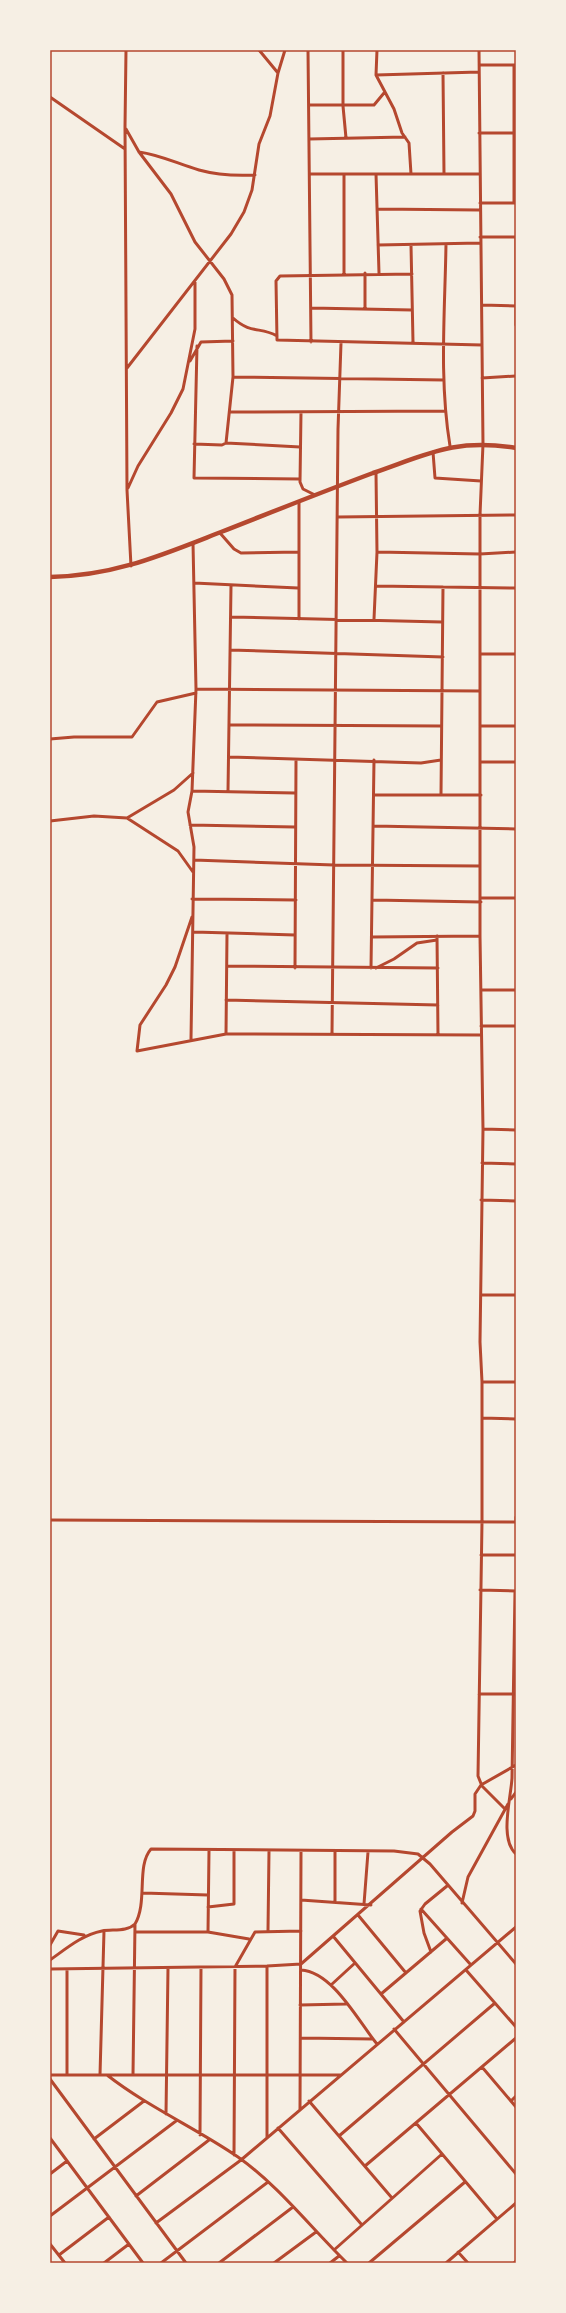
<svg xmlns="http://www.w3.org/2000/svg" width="566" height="2313" viewBox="0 0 566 2313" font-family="'Times New Roman',serif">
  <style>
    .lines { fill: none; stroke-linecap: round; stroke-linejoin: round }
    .minor { stroke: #b5482f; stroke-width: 3 }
    .trunk { stroke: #b5482f; stroke-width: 4.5 }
    .neatline { fill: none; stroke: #b5482f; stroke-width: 1.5 }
  </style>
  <rect width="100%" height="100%" fill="#f6efe4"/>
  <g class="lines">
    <path class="minor" d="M126,50l-1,77 2,363 4,76
      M259,50l19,23
      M308,50l3,292
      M343,50v56l3,32
      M377,50l-1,25 18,34 8,24 7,10 2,31
      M479,50l4,394 -3,71v421l3,193 -3,213 2,40v140l-4,254 4,10 23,23
      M479,65h37
      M514,65v138
      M443,73l1,101
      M376,75l103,-3
      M50,97l75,52
      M309,105h65l10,-12
      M126,129l13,23 32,42 24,48 29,37 8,16 1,82 -7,66
      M479,133h37
      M309,139l96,-2
      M139,152c22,3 39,12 60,18 18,5 37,6 56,5
      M310,174h169
      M376,174l3,99
      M480,203h36
      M377,209l102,1
      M480,237h36
      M516,237v88
      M446,244c-1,67 -7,136 4,202
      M378,245l102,-2
      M411,245l2,97
      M365,273v35
      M412,274l-132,2 -4,5 1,59 205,5
      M344,275v-101
      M482,305l34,1
      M311,308l101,2
      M233,318c19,17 27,8 44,18
      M197,346l-3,132 106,1
      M190,361l11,-19 32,-1
      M127,368l104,-134 13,-22 8,-22 7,-46 11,-28 8,-43 7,-23
      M233,377l211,3
      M482,378l34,-2
      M230,412l215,-1
      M301,412l-1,70 3,7 12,6
      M194,444l28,1 4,-2 74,4
      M433,452l2,26 46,3
      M128,488l10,-22 33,-53 12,-24 12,-60v-47
      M299,502v117
      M338,517l178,-2
      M220,533l14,16 7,4 58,-1
      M377,552l103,2 36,-2
      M194,583l104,5
      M376,586l140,2
      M231,617l211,5
      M374,619l3,-67 -1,-79
      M230,650l213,7
      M480,654h36
      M196,689l284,2
      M230,725l211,1
      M480,726h36
      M50,739l24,-2h58l25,-35 39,-9
      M229,757l192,6 20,-3
      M480,762h36
      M192,791l103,2
      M228,791l3,-205
      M374,795h107
      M441,795l2,-208
      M127,818l47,-28 19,-17
      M50,821l44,-5 33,2 51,33 15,21
      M190,825l105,2
      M374,826l142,3
      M194,860l140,5 146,1
      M481,898h35
      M192,899l104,1
      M373,900l108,2
      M192,917l-17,50 -9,18 -26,40 -3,26 89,-17 255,1
      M194,932l101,3
      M437,936l1,99
      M372,937l108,-1
      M227,966l211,2
      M295,968l1,-207
      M371,968l3,-208
      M376,968l18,-9 23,-16 20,-3
      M481,990h35
      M226,1000l212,5
      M481,1026h35
      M226,1034l1,-100
      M332,1034l6,-605 3,-86
      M191,1039l3,-192 -6,-35 4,-21 4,-102 -3,-146
      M483,1129l33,1
      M482,1163l34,1
      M481,1200l35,1
      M481,1295h35
      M482,1382h34
      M482,1418l34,1
      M50,1520l466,2v-5
      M481,1555h35
      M480,1590l36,1
      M515,1591l-3,187c-1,20 -13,61 4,76
      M479,1694h36
      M511,1799l5,-7
      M335,1852v49
      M143,1893l65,2
      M301,1900l70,5
      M462,1903l6,-26 40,-73
      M364,1904l4,-52
      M208,1907l26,-3v-53
      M421,1909l50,56
      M358,1915l48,58
      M268,1930l1,-79
      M135,1932h73l41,7
      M208,1932l1,-81
      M333,1936l71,86
      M50,1945l8,-14 26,4
      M431,1952l-7,-19 -4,-22 5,-7 22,-18
      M50,1960c17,-12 32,-25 52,-29 11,-2 25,1 33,-7 13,-22 1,-58 16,-75l243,2 24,3 12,10 86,100
      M50,1969l217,-3 34,-2 151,-132 21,-16 2,-5v-17l6,-9 35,-20
      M301,1970c32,2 57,51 76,74
      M466,1970l50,57
      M331,1985l24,-22
      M381,1994l65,-55
      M300,2005l46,-1
      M394,2029l122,145
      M301,2038l72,1
      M482,2067l34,40
      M50,2075h291
      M67,2075v-106
      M100,2075l4,-144
      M107,2075c41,32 89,53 131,82 41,29 73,71 109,106
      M133,2075l2,-151
      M50,2079l136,184
      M309,2101l83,97
      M511,2101l5,-5
      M300,2109l1,-257
      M166,2114l2,-146
      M416,2123l81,96
      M278,2128l84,97
      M200,2135l1,-168
      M339,2136l156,-133
      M267,2137v-171
      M50,2138l93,125
      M94,2139l50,-38
      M234,2155l1,-188 20,-35 46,-1
      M365,2166l151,-128
      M50,2174l17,-13
      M136,2196l73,-56
      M50,2216l126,-95
      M156,2223l85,-63 275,-233
      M50,2244l15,19
      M334,2250l108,-96
      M458,2252l10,11
      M59,2255l50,-38
      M104,2263l25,-19
      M161,2263l107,-81
      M219,2263l74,-56
      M274,2263l42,-31
      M330,2263l9,-7
      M369,2263l96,-81
      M446,2263l70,-60
      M514,2263l2,-2"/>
    <path class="trunk" d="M50,577c64,-1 112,-22 171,-45 51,-20 101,-40 152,-59 55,-19 82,-35 143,-25"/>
  </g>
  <rect width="566" height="2313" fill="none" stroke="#f6efe4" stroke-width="102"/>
  <rect x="51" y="51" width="464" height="2211" class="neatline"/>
</svg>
